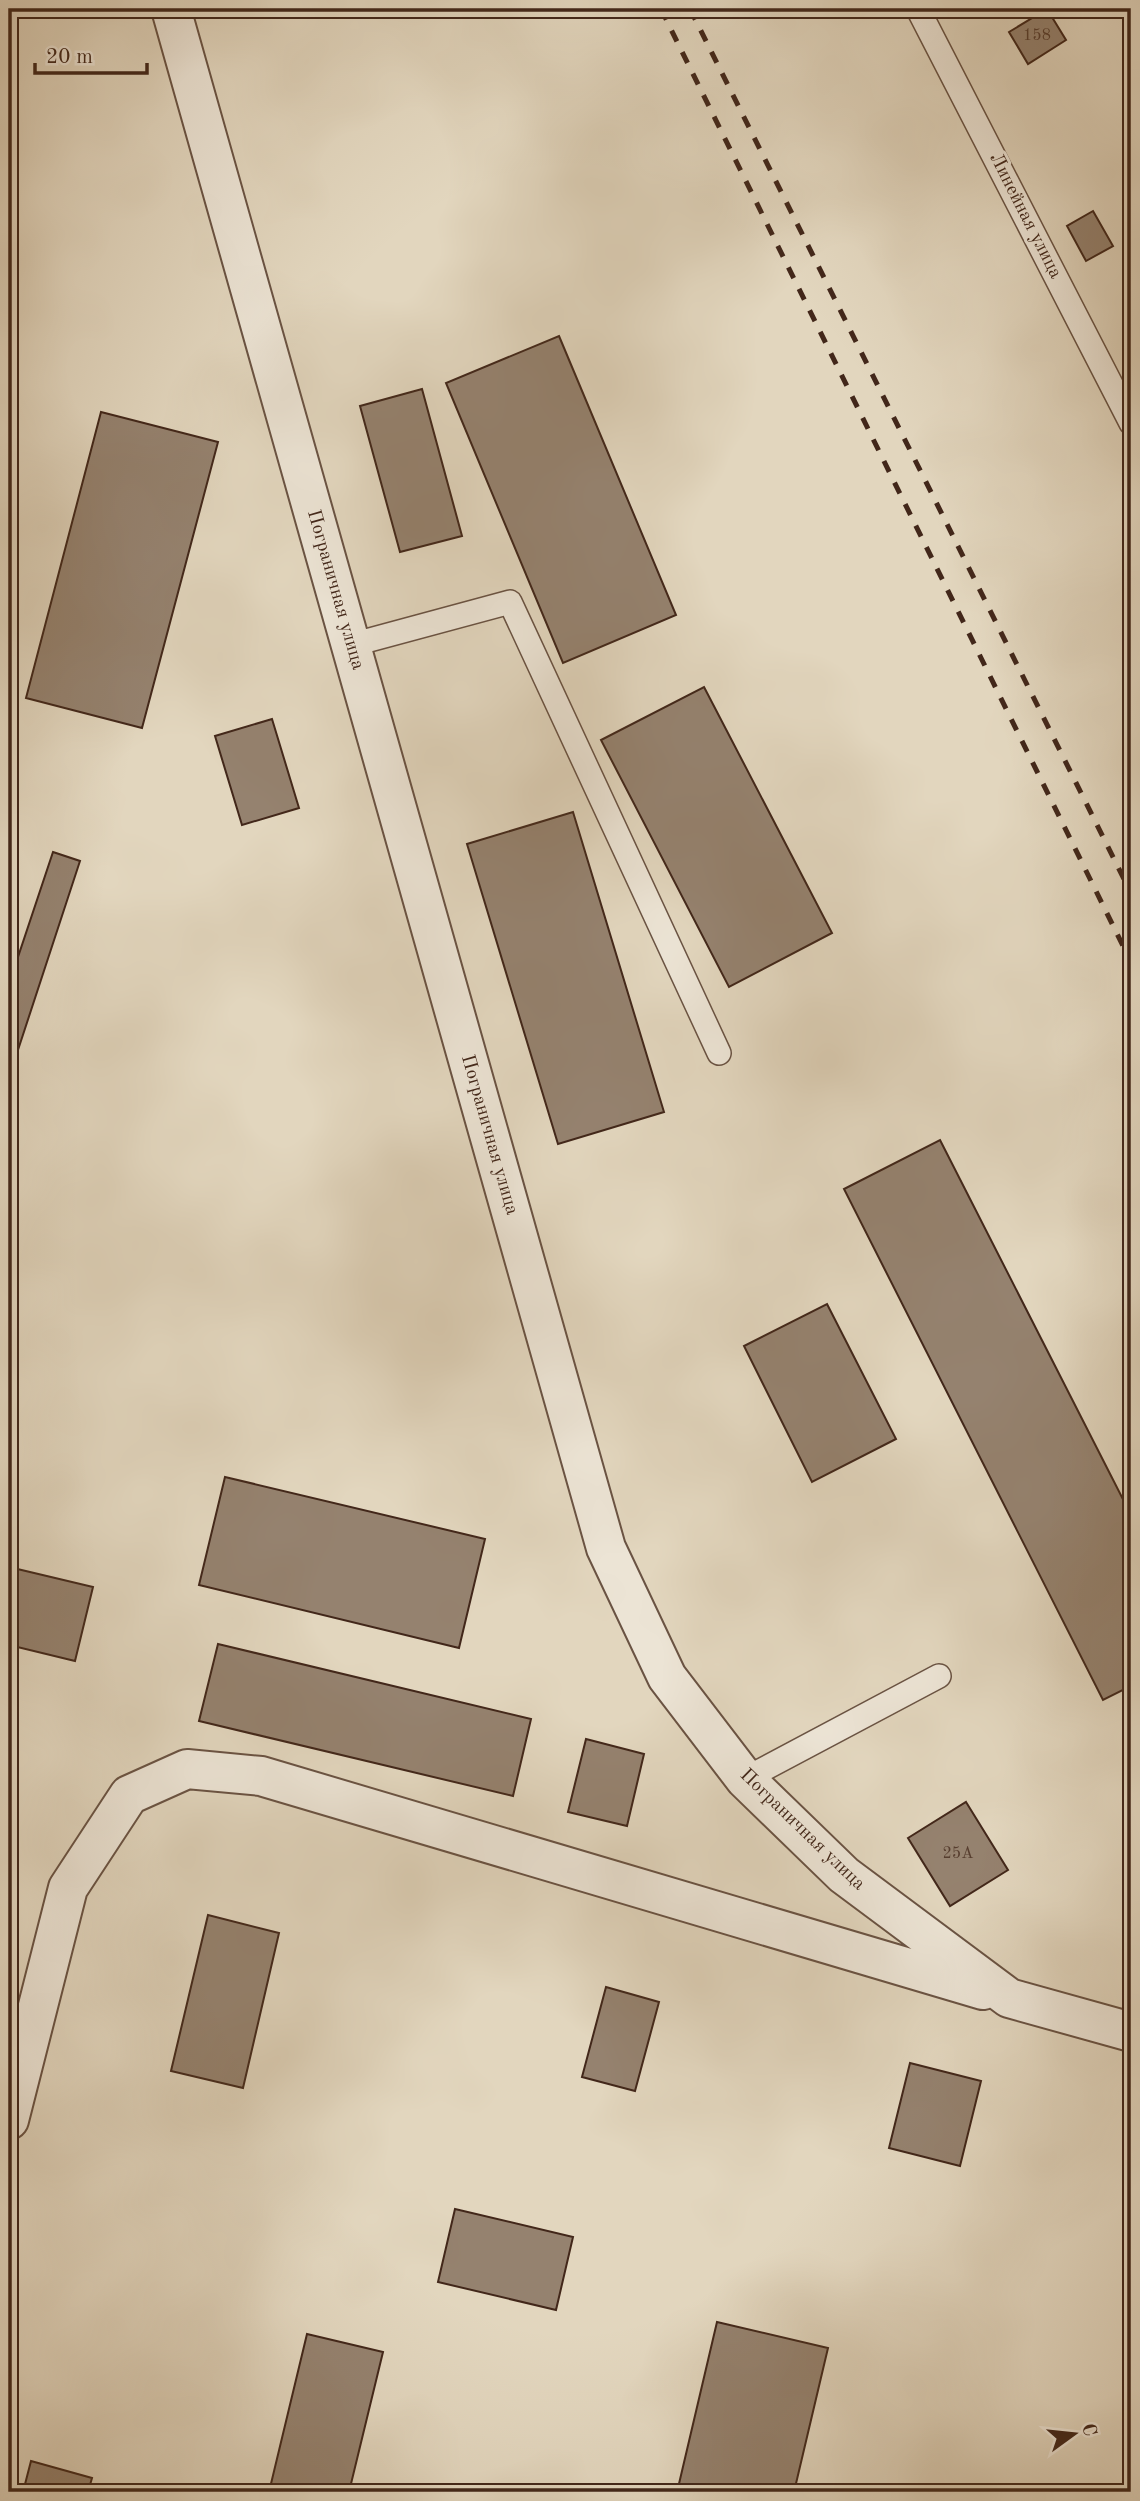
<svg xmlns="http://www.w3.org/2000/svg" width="1140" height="2501" viewBox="0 0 1140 2501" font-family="'Old Standard TT',serif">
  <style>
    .building { fill: #95826f; stroke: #42271a; stroke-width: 2 }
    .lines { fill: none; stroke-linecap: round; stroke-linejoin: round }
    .service-casing { stroke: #6a5343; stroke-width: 26 }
    .tertiary-casing { stroke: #6a5343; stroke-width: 42 }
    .service { stroke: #ece4d5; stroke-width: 23 }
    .tertiary { stroke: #ece4d5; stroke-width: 38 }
    .rail { stroke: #42271a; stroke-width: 5; stroke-dasharray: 12 12; stroke-linecap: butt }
    .labels { text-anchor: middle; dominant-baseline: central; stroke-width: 6; stroke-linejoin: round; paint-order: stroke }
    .number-label { font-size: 16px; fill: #573e2f }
    .street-label { font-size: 19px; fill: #42271a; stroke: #ece4d5 }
  </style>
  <rect width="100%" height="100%" fill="#e2d6be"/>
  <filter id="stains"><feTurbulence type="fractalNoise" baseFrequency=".00286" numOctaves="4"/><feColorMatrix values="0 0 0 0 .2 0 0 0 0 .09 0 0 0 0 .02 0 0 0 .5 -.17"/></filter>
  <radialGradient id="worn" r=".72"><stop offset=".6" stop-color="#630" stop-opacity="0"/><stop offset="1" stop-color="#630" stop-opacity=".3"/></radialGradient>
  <path class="building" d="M1047,9l19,31 -38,24 -19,-32z
    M1093,211l20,35 -27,15 -19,-35z
    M559,336l117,279 -113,48 -117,-280z
    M422,389l40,147 -62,16 -40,-146z
    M101,412l117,30 -76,286 -116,-30z
    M704,687l128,246 -103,54 -128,-247z
    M272,719l27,89 -57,17 -27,-89z
    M573,812l91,300 -106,32 -91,-300z
    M53,852l27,9 -63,192 -8,-3v-66z
    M9,1135h8l-8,95z
    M940,1140l191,375v171l-28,14 -259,-511z
    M827,1304l69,135 -84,43 -68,-136z
    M225,1477l260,62 -26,109 -260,-63z
    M9,1567l84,20 -18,74 -66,-16z
    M218,1644l313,75 -18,77 -314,-75z
    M586,1739l58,15 -17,72 -59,-14z
    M966,1802l42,68 -58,36 -42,-68z
    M208,1915l71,18 -36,155 -72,-17z
    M606,1987l53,15 -24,89 -53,-14z
    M910,2063l71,18 -21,85 -71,-18z
    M455,2209l118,28 -17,73 -118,-28z
    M717,2322l111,26 -34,144h-98l-18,-4z
    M307,2334l76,18 -34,140h-80z
    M31,2461l61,17 -4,14h-65z"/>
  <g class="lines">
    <defs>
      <path id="service" d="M918,9l213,414
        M351,645l159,-43 209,451
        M745,1779l194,-103"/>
      <path id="tertiary" d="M171,9l435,1539 61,129 78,102 99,96 165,123 122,34
        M9,2120l59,-232 61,-93 58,-26 74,7 722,214"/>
    </defs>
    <use href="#service" class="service-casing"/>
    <use href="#tertiary" class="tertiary-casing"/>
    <use href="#service" class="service"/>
    <use href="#tertiary" class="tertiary"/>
    <path class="rail" d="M661,9l470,953
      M690,9l441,884"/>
  </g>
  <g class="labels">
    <g class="number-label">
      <text x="1037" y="36">158</text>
      <text x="958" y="1854">25А</text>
    </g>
    <g class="street-label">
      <text transform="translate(1025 216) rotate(63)">Линейная улица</text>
      <text transform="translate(335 590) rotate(74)">Пограничная улица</text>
      <text transform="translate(489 1135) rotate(74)">Пограничная улица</text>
      <text transform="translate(802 1830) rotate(44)">Пограничная улица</text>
    </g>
  </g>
  <rect width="1140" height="2501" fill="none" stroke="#e2d6be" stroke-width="35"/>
  <rect x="10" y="10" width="1119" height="2480" fill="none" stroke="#42271a" stroke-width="3.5"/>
  <rect x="18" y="18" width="1105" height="2466" fill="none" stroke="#42271a" stroke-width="2"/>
  <g transform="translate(1074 2434) rotate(75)" stroke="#ece4d5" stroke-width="5" paint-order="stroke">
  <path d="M0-5L12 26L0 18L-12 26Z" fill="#42271a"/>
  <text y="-10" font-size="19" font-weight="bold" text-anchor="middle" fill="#42271a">С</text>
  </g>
  <path d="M35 63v10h112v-10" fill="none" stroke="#42271a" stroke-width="3.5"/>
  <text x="46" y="63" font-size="21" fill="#42271a" stroke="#ece4d5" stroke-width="5" paint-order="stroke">20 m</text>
  <rect width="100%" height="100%" filter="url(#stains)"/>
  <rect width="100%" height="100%" fill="url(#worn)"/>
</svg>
